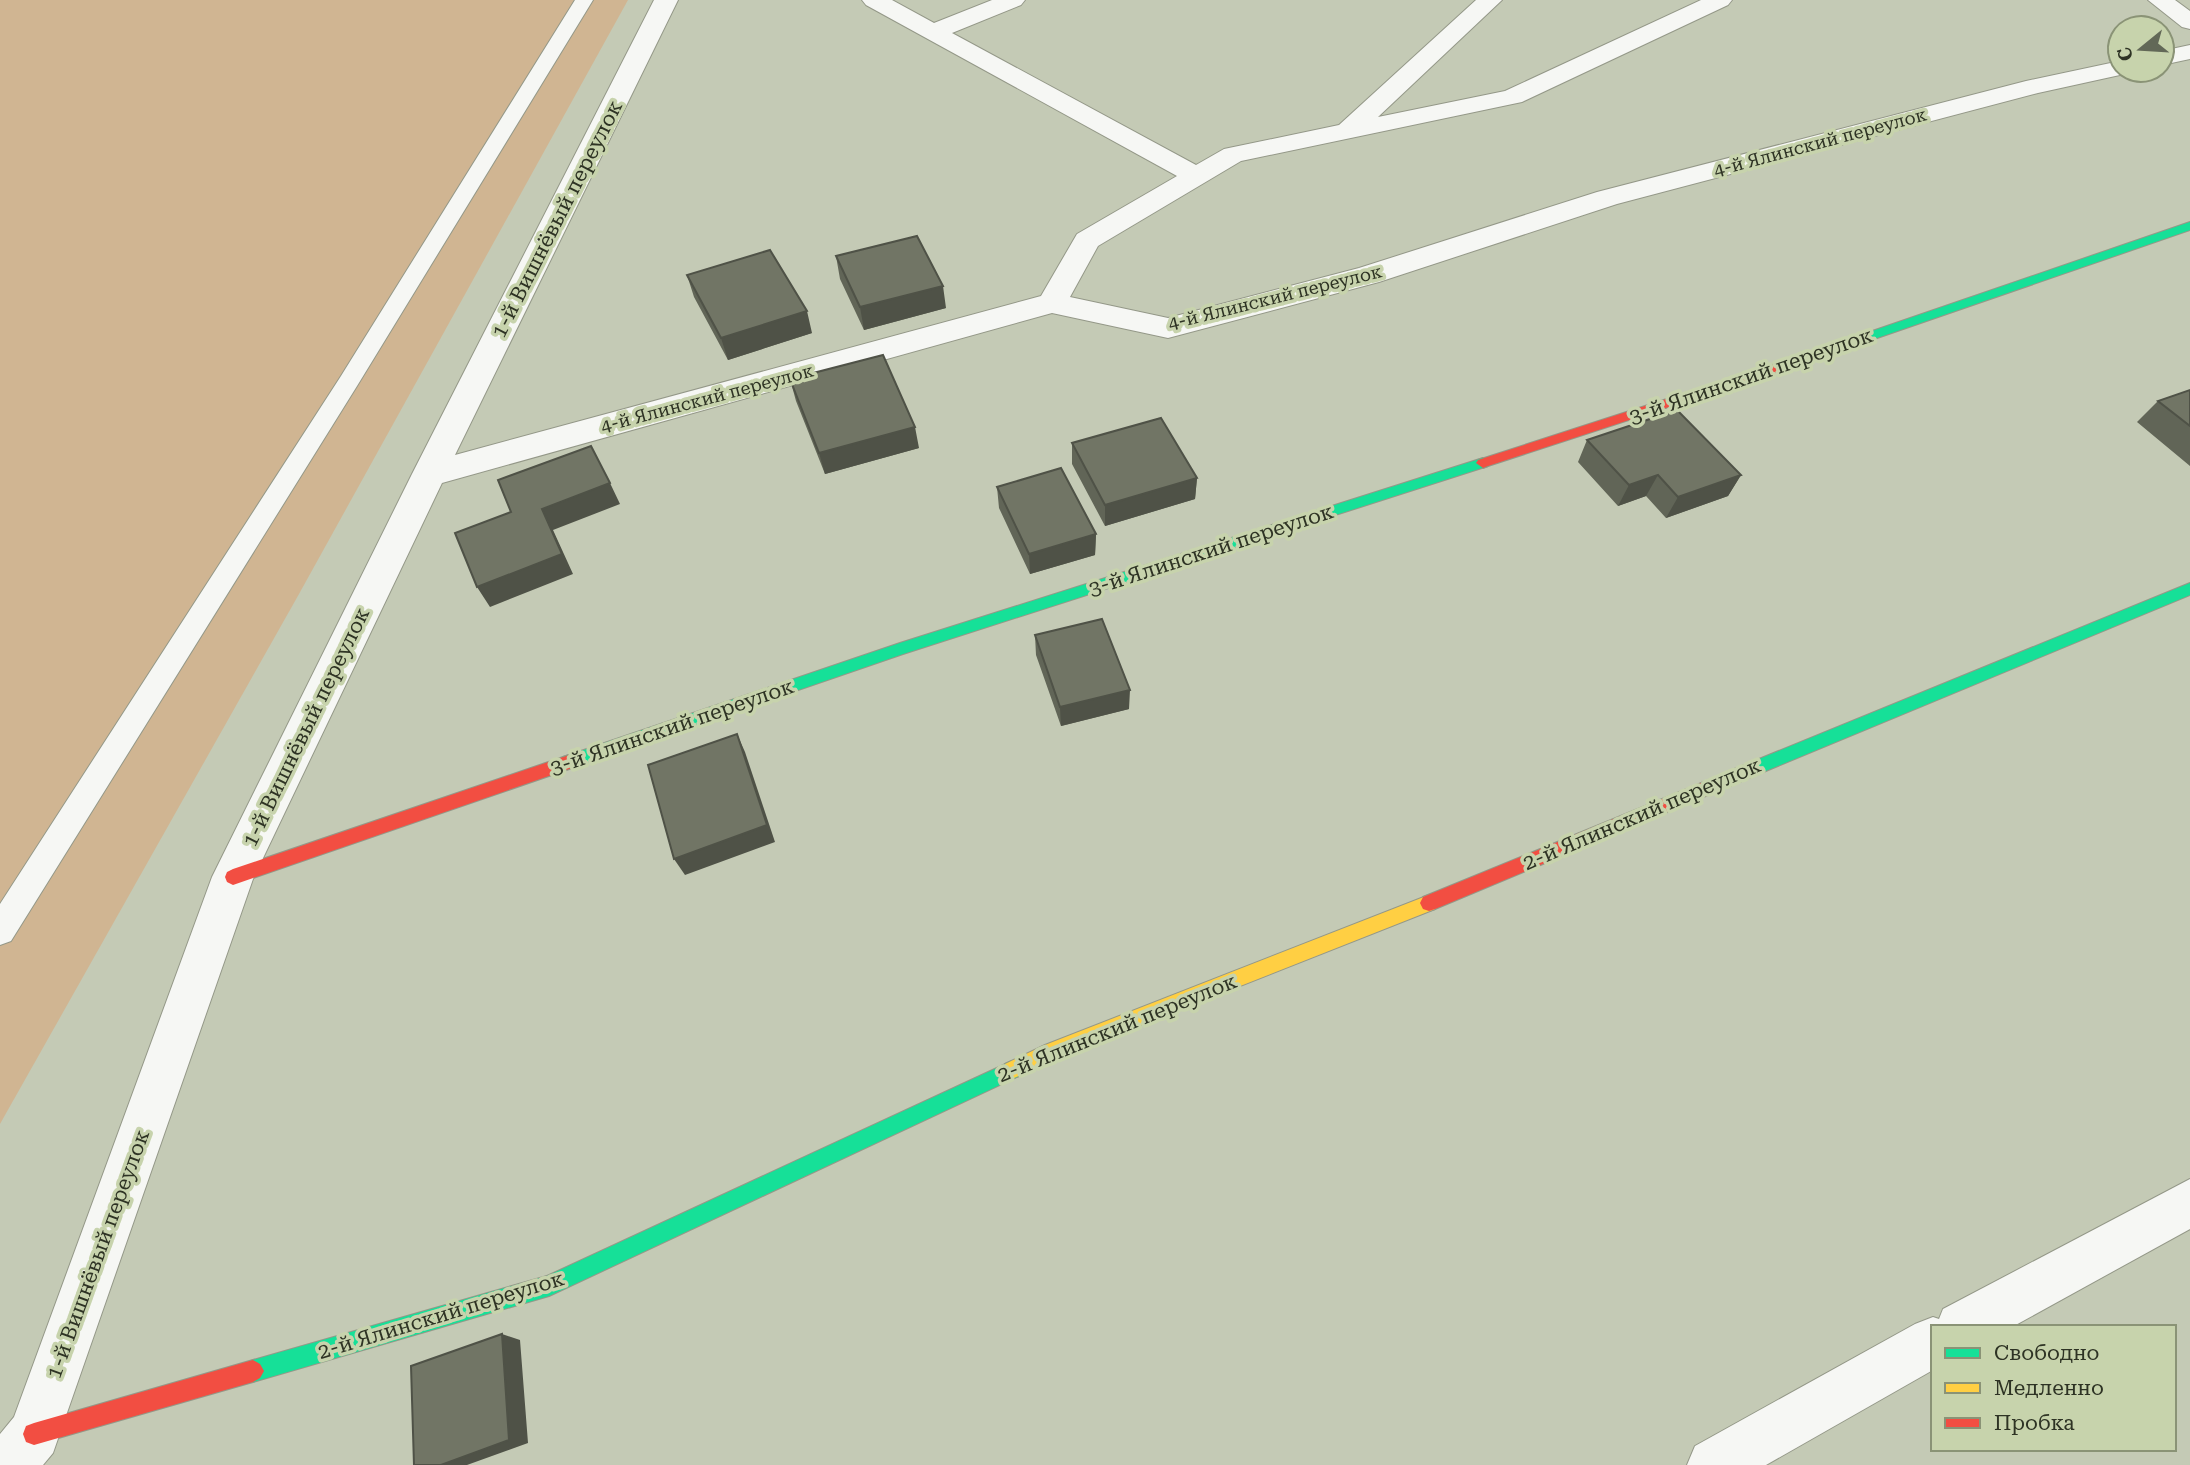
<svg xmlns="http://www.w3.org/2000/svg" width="2190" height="1465" viewBox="0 0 2190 1465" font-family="'Roboto Serif',serif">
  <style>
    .green { fill: #d0b592 }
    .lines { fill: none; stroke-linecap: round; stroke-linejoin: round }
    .lane-casing { stroke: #949888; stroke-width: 2 }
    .street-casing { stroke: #949888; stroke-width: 2 }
    .fast-casing { stroke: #949888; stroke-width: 2 }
    .slow-casing { stroke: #949888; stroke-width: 2 }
    .jam-casing { stroke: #949888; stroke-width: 2 }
    .lane { fill: #f6f7f4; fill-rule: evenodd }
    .street { fill: #f6f7f4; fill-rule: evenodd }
    .fast { fill: #16e098; fill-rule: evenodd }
    .slow { fill: #ffcf43; fill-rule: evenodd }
    .jam { fill: #f24e42; fill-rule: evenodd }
    .wall { fill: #616557 }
    .shaded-wall { fill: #4f5247 }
    .building { fill: #717565; stroke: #4f5247; stroke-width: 2 }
    .labels { text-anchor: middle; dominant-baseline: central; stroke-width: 7; stroke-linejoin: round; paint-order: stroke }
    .far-street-label { font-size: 18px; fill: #2e3324; stroke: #c7d3ac }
    .street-label { font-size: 21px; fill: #2e3324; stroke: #c7d3ac }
  </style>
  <rect width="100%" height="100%" fill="#c4cab5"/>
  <path class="green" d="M0,0h628l-329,594 -299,530z"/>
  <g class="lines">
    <defs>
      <path id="lane" d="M575,0h18l-236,386 -346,555 -11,4v-41l341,-528z"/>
      <path id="street" d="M654,0h24l-223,455 586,-159 36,-62 100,-58 -311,-171 -4,-5h30l42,23 58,-23h33l-4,5 -69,28 244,132 28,-16 115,-24 137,-125h26l-124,117 127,-26 196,-91h31l-4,5 -206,97 -281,59 -143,85 -28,51 98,21 191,-50 238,-76 429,-111 94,-20v9h11l-2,3 -91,20 -421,111 -238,78 -211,56 -116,-25 -610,170 -189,396 -200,574 -10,12h-43v-31l14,-17 198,-540 200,-403z
        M2148,0h27l15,11v18l-8,-2z
        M2190,45v14l-28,6v-14z
        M2190,1179v50l-178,98h-79v43l-167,95h-79l8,-19 220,-122 18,-7 6,2 4,-10z"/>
      <path id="fast" d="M2190,222v8l-368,127 -4,1 -6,-4 2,-3z
        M1483,458l7,5 -2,3 -585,188 -334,115 -6,-2 -2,-5 2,-5 6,-2 331,-112z
        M2190,583v12l-446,185 -6,2 -6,-2 -2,-5 2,-5z
        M1012,1061l7,3 2,6 -2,6 -470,220 -296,86 -7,-4 -4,-7 4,-7 7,-4 294,-84z"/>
      <path id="slow" d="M1429,895l6,2 3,6 -3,6 -377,149 -46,21 -7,-3 -2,-6 2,-6 40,-19z"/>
      <path id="jam" d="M1818,350l4,1v6l-334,109 -5,2 -7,-5 2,-3z
        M569,755l6,2 2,5 -2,5 -342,118 -6,-3 -2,-5 2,-5 6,-3z
        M1738,768l6,2 2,5 -2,5 -309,129 -6,2 -6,-2 -3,-6 3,-6z
        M253,1360l7,4 4,7 -4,7 -7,4 -219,63 -8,-3 -3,-8 3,-8 8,-3z"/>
    </defs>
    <use href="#lane" class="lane-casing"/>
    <use href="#street" class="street-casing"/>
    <use href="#fast" class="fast-casing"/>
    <use href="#slow" class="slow-casing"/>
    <use href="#jam" class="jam-casing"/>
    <use href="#lane" class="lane"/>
    <use href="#street" class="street"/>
    <use href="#fast" class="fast"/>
    <use href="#slow" class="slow"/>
    <use href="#jam" class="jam"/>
  </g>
  <path class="wall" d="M836,256l110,52 -82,22 -24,-51z
    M687,275l125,58 -84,27 -34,-63z
    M790,379l129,69 -94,26 -29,-73z
    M2190,390v76l-53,-44 21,-21z
    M1587,440l154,35 -13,21 -62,22 -20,-22 -28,10 -40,-44z
    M1072,443l125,35 -2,21 -90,27 -33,-62z
    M997,487l99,47 -1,21 -65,19 -31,-66z
    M1035,635l94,74 -68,17 -25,-71z"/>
  <path class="shaded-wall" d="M943,286l3,22 -82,22 -4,-23z
    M807,311l5,22 -84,27 -7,-22z
    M915,427l4,21 -94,26 -6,-21z
    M1658,475l-12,21 -28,10 11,-21z
    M1741,475l-13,21 -62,22 12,-21z
    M1197,478l-2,21 -90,27v-21z
    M610,483l10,21 -67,26 20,44 -83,33 -13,-20 65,-78z
    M1096,534l-1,21 -65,19 -1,-20z
    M1130,690l-1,19 -68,17 -1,-19z
    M737,734l8,18 30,90 -90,33 -11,-16z
    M502,1334l18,6 8,103 -61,22h-26z"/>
  <path class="building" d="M917,236l26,50 -83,21 -24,-51z
    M770,250l37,61 -86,27 -34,-63z
    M883,355l32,72 -96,26 -29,-74z
    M2190,390v36l-32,-25z
    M1677,410l64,65 -63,22 -20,-22 -29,10 -42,-45z
    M1161,418l36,60 -92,27 -33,-62z
    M591,446l19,37 -68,26 20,45 -85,33 -22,-54 56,-21 -13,-32z
    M1061,468l35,66 -67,20 -32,-67z
    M1102,619l28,71 -70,17 -25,-72z
    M737,734l30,91 -93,34 -26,-94z
    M502,1334l7,106 -68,25h-27l-3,-99z"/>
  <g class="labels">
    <g class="far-street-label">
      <text transform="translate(1820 142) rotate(-15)">4-й Ялинский переулок</text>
      <text transform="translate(1275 297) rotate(-14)">4-й Ялинский переулок</text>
      <text transform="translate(707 398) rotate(-15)">4-й Ялинский переулок</text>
    </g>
    <g class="street-label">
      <text transform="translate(557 219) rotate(-63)">1-й Вишнёвый переулок</text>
      <text transform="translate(1751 376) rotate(-19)">3-й Ялинский переулок</text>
      <text transform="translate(1211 550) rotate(-18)">3-й Ялинский переулок</text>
      <text transform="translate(306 727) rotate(-64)">1-й Вишнёвый переулок</text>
      <text transform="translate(672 727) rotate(-19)">3-й Ялинский переулок</text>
      <text transform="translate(1642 814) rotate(-23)">2-й Ялинский переулок</text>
      <text transform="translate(1117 1028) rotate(-22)">2-й Ялинский переулок</text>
      <text transform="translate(98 1254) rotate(-70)">1-й Вишнёвый переулок</text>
      <text transform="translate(441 1315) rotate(-17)">2-й Ялинский переулок</text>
    </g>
  </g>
  <rect x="1931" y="1325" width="245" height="126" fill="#c7d3ac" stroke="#8a9376" stroke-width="2"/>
  <rect x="1945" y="1348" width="35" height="10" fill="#16e098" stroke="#8a9376" stroke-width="2"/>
  <text x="1994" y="1360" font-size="21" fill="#2e3324">Свободно</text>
  <rect x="1945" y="1383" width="35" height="10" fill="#ffcf43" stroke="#8a9376" stroke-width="2"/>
  <text x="1994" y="1395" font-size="21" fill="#2e3324">Медленно</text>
  <rect x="1945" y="1418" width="35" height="10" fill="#f24e42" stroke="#8a9376" stroke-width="2"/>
  <text x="1994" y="1430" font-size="21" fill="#2e3324">Пробка</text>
  <g transform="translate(2141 49) rotate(252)"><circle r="33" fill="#c7d3ac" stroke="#8a9376" stroke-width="2"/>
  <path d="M0-5L12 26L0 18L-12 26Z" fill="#626857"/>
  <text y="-10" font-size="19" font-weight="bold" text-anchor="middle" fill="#2e3324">С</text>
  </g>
</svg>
